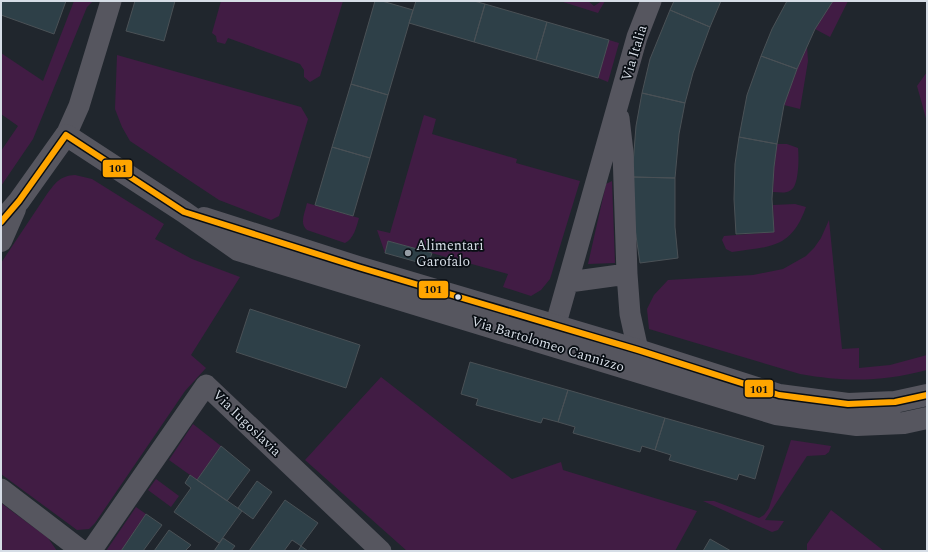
<svg xmlns="http://www.w3.org/2000/svg" width="928" height="552" viewBox="0 0 928 552" font-family="Spectral,serif">
  <style>
    .green { fill: #411c44 }
    .building { fill: #2e4048; stroke: #4a5156 }
    .lines { fill: none; stroke-linecap: round; stroke-linejoin: round }
    .minor { stroke: #56565f; stroke-width: 21 }
    .tertiary { stroke: #56565f; stroke-width: 22 }
    .bus-1-casing { stroke: #090e14; stroke-width: 9 }
    .bus-1 { stroke: #ffa500; stroke-width: 6 }
    .poi-dot { fill: #969da5; stroke: #090e14; stroke-width: 1.5 }
    .bus-dot { fill: #d6dde6; stroke: #090e14; stroke-width: 1.5 }
    .labels { text-anchor: middle; dominant-baseline: central; stroke-width: 3.5; stroke-linejoin: round; paint-order: stroke }
    .street-label { font-size: 14px; fill: #d6dde6; stroke: #090e14 }
    .poi-label { font-size: 14px; fill: #d6dde6; stroke: #090e14; text-anchor: start }
    .line-badge { stroke: #090e14; stroke-width: 1.5 }
    .pale-badge-label { font-size: 11px; text-anchor: middle; font-weight: bold; fill: #111 }
  </style>
  <rect width="100%" height="100%" fill="#20262d"/>
  <path class="green" d="M74,1h19l-6,6 -54,132 -32,47v-35l17,-25 -17,-12v-61l42,28z
    M221,1h122l-23,75 -10,6 -6,-5v-7l-4,-6 -72,-26 -3,6 -8,-2 -1,-6 -4,-3z
    M560,1h28l6,5 8,-5h3l-7,12z
    M833,1h15l-18,36 -15,-8z
    M609,40l10,3 -11,39 -10,-4z
    M807,46l1,15 -8,48 -16,-4 13,-36z
    M117,55l184,52 7,12 -29,97 -8,4 -52,-20 -89,-59 -8,-14 -7,-18z
    M927,72v50l-10,-36z
    M424,115l12,4 -4,15 85,25 -1,4 64,18 -30,98 -9,11 -10,6 -28,-9 5,-13 -120,-33 -3,12 -8,-23 13,3z
    M777,144h10l11,4c1,9 1,38 -7,42 -5,4 -12,2 -18,2l1,-25z
    M75,175l17,4 72,45 -9,15 37,20 48,18 -49,78 15,13 -21,23 -90,132 -6,6 -12,1 -76,-56v-211l46,-69c9,-12 13,-18 28,-19z
    M612,181l3,82 -27,1 18,-80z
    M307,203l52,15c-3,10 -5,20 -14,25l-38,-13c-8,-7 -2,-17 0,-27z
    M795,204l11,3c-15,42 -35,39 -74,45l-6,-3 -4,-9 2,-4 50,-4 -1,-27z
    M829,220l13,129 17,-1v20l31,-3 37,-10v15c-46,12 -81,12 -127,4l-151,-45 -2,-20 7,-14 14,-15 85,-5 30,-6 23,-13 8,-8 7,-10z
    M381,377l131,102 49,-17 2,8 134,41 -22,40h-268l-102,-91z
    M193,424l28,22 -24,34 -28,-20z
    M791,440l40,6 -2,6 -4,3 -18,1 -42,64 19,1 -6,9 -6,2 -69,-31h11l45,17 5,-3 5,-7z
    M156,479l23,17 -8,11 -23,-17z
    M1,503l47,35 9,13h-56z
    M136,507l10,7 -25,37h-15z
    M831,510l53,41h-77v-7z"/>
  <path class="building" d="M1,1h65l-12,33 -53,-19z
    M135,1h40l-11,40 -38,-10z
    M375,1h7l31,9 -25,85 -37,-11z
    M416,1h58l11,3 -11,38 -65,-19z
    M674,1h47l-11,26 -40,-17z
    M787,1h46l-18,28 -18,40 -36,-13 11,-27z
    M485,4l62,18 -11,38 -62,-18z
    M670,10l40,17 -17,46 -8,30 -43,-10 8,-34z
    M547,22l62,18 -11,38 -62,-18z
    M761,56l36,13 -13,36 -7,39 -38,-7 8,-42z
    M351,84l37,11 -18,63 -38,-11z
    M642,93l43,10 -6,31 -4,44 -43,-1 4,-51z
    M739,137l38,7 -3,23 -2,32 2,33 -38,2 -2,-35 1,-35z
    M332,147l38,11 -17,58 -38,-11z
    M632,177l43,1v49l3,31 -38,5 -5,-34z
    M388,241l44,12 -4,12 -43,-12z
    M250,309l110,36 -14,43 -110,-36z
    M470,362l98,28 -10,32 -15,-4 -2,5 -65,-18 2,-6 -17,-5z
    M568,390l97,28 -10,32 -13,-4 -2,6 -67,-19 2,-6 -17,-5z
    M665,418l99,28 -9,33 -16,-5 -2,6 -68,-20 2,-5 -16,-5z
    M221,446l29,24 -23,31 -30,-21z
    M190,475l52,36 -23,32 -45,-31 17,-24 -6,-5z
    M257,481l15,11 -19,27 -15,-11z
    M285,500l33,23 -17,23 -9,-6 -8,11h-35z
    M146,514l16,11 -19,26h-22z
    M169,530l22,15 -6,6h-31z
    M223,538l12,8 -4,5h-17z
    M710,539l21,12h-28z
    M301,546l7,5h-10z"/>
  <g class="lines">
    <path class="minor" d="M619,118l4,34 4,122 3,40 8,36
      M66,135l13,-29 32,-105
      M569,282l58,-8
      M555,327l82,-290 14,-36
      M1,489l81,62
      M91,551l115,-166 175,166"/>
    <path class="tertiary" d="M204,218l154,49 280,83 141,45 69,9 47,-2 32,-7
      M1,222l18,-21 47,-66 118,77 54,38 538,164 81,11 47,-2 23,-5
      M1,241l14,-32"/>
    <defs>
      <path id="bus-1" d="M1,222l18,-21 47,-66 118,77 174,55 280,83 141,45 69,9 47,-2 32,-7"/>
    </defs>
    <use href="#bus-1" class="bus-1-casing"/>
    <use href="#bus-1" class="bus-1"/>
  </g>
  <circle class="poi-dot" cx="408" cy="253" r="4"/>
  <circle class="bus-dot" cx="458" cy="297" r="3.5"/>
  <g class="labels">
    <g class="street-label">
      <text transform="translate(634 53) rotate(-73)">Via Italia</text>
      <text transform="translate(548 344) rotate(17)">Via Bartolomeo Cannizzo</text>
      <text transform="translate(247 423) rotate(44)">Via Iugoslavia</text>
    </g>
    <g class="poi-label">
      <text x="416" y="245">Alimentari<tspan x="416" dy="16">Garofalo</tspan></text>
    </g>
  </g>
  <g class="line-badge">
    <rect x="102" y="159" width="31" height="19" rx="4" fill="#ffa500"/>
    <rect x="418" y="280" width="31" height="19" rx="4" fill="#ffa500"/>
    <rect x="744" y="379" width="30" height="19" rx="4" fill="#ffa500"/>
  </g>
  <g class="pale-badge-label">
    <text x="118" y="172">101</text>
    <text x="433" y="293">101</text>
    <text x="759" y="393">101</text>
  </g>
  <rect width="928" height="552" fill="none" stroke="#d6dde6" stroke-width="4"/>
</svg>
